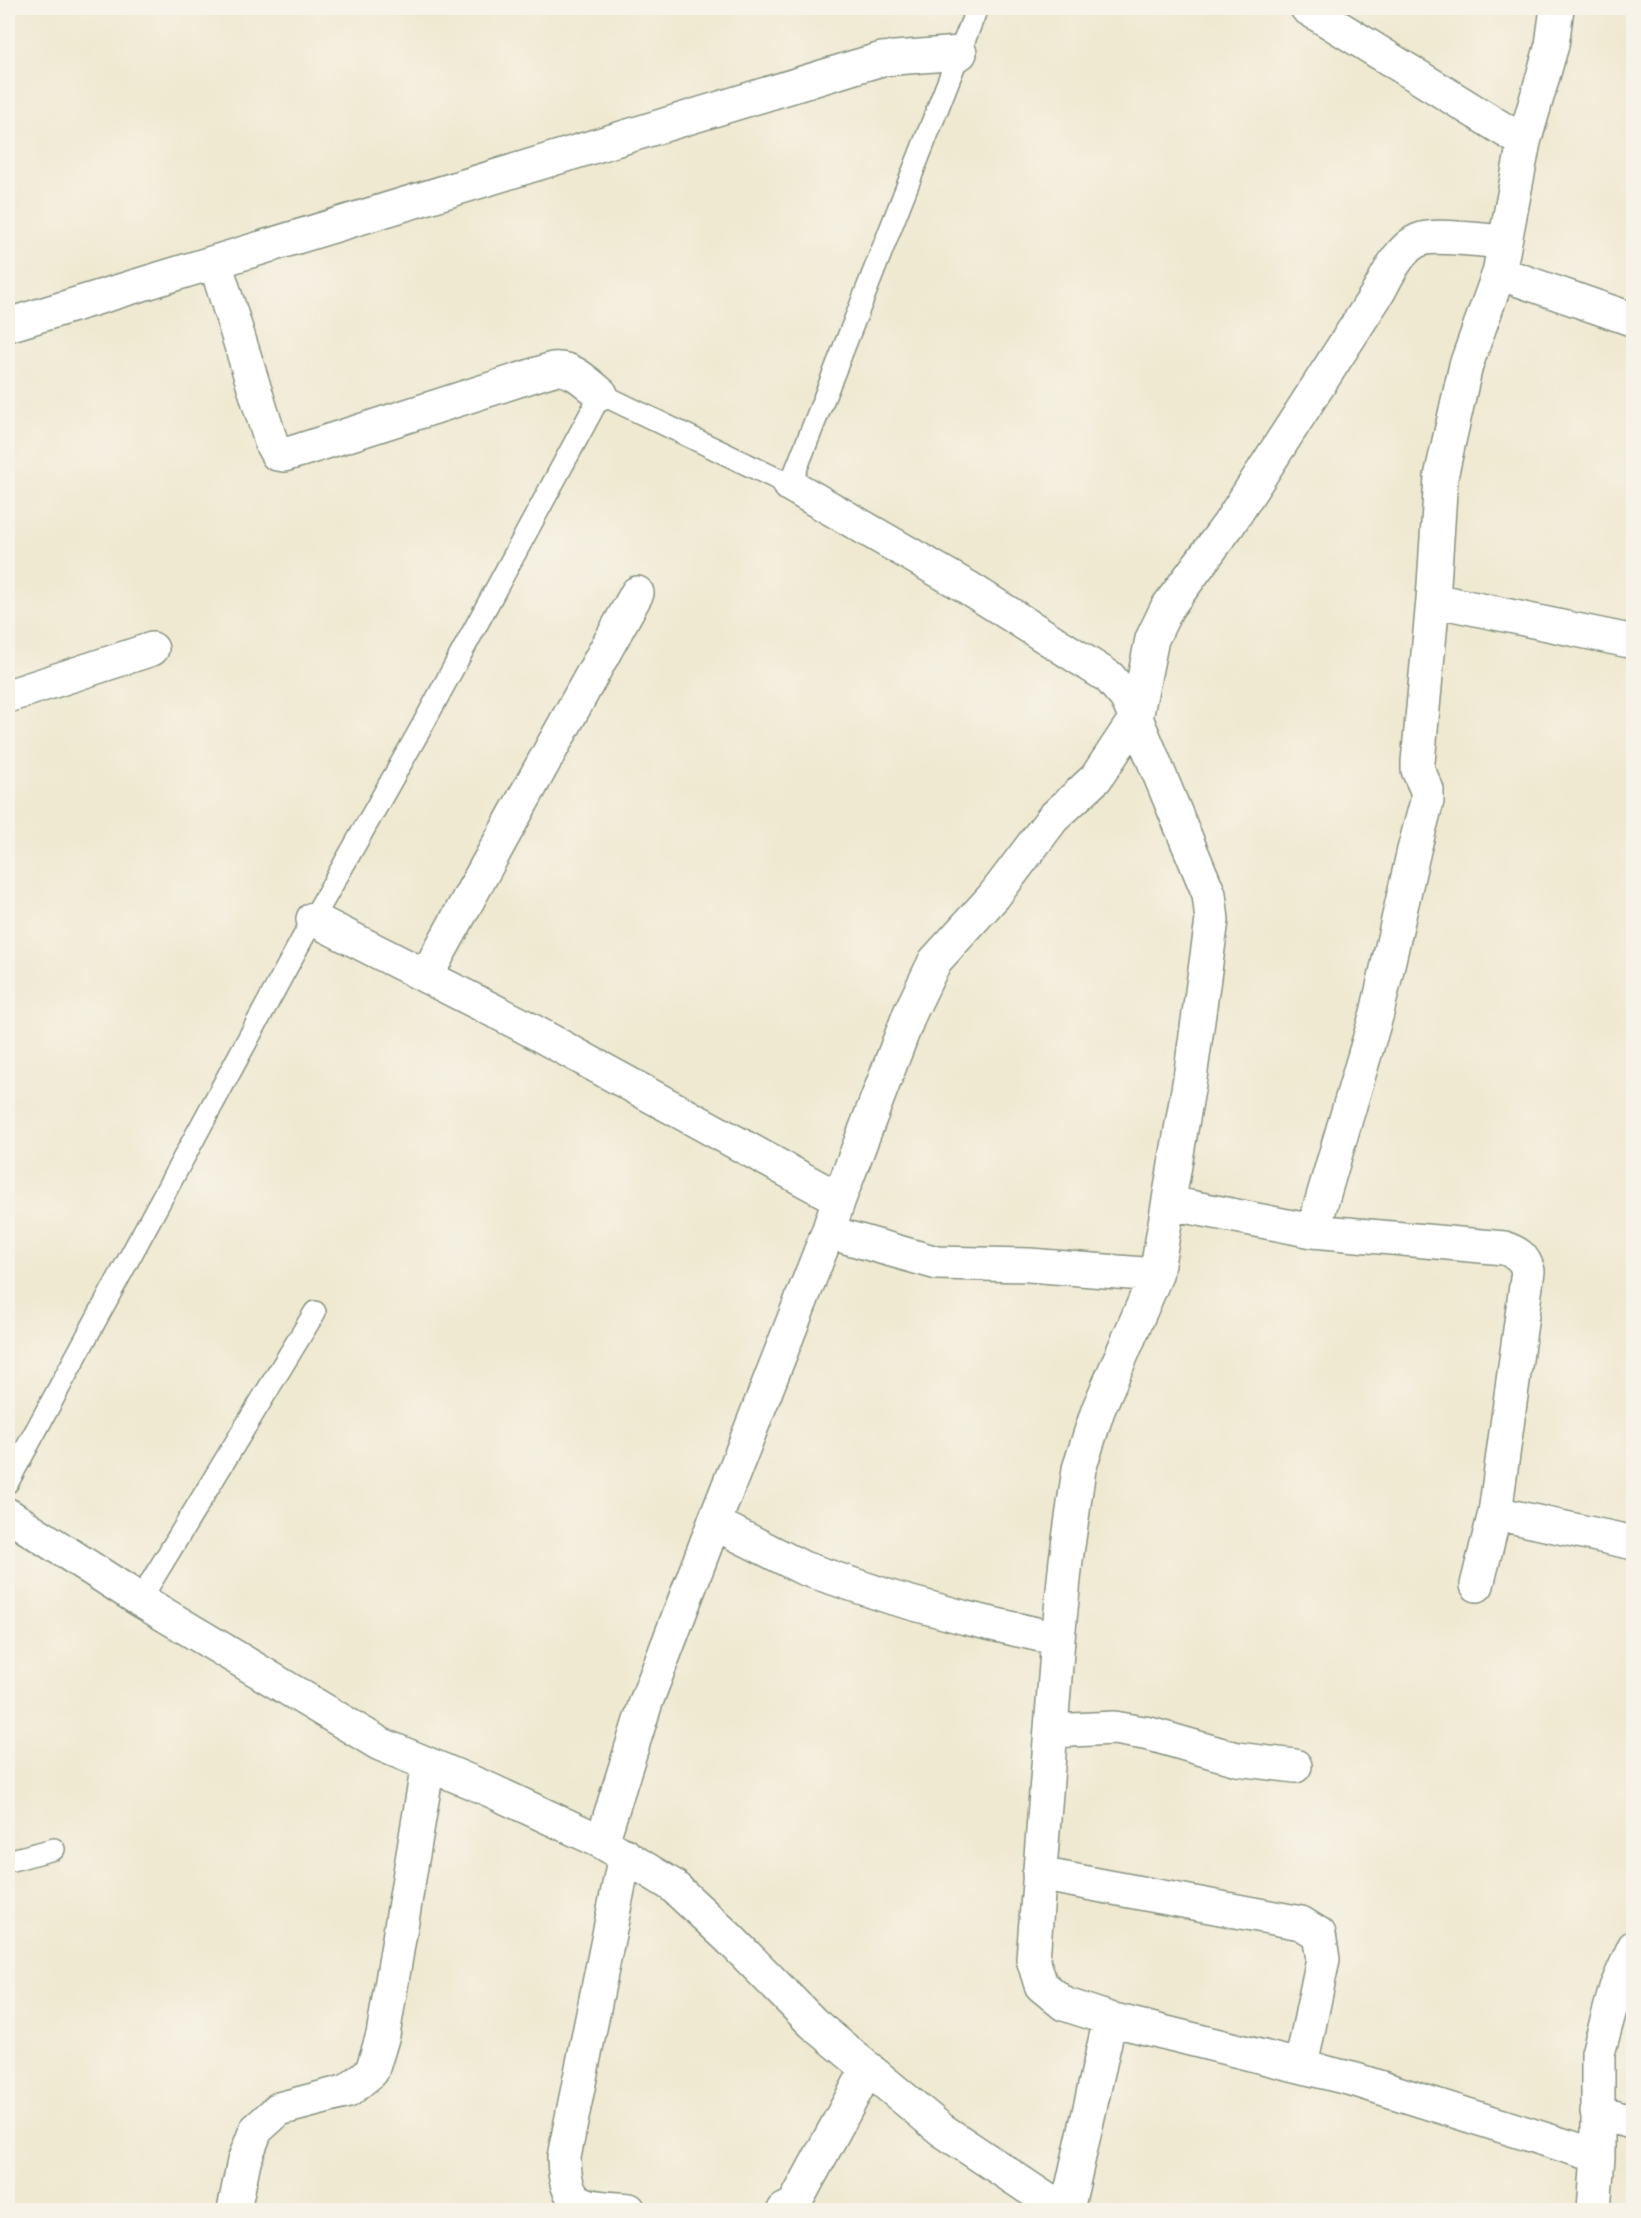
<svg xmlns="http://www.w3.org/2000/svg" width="1641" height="2218" viewBox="0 0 1641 2218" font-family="'Architects Daughter',sans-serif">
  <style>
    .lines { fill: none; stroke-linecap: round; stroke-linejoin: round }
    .lane-casing { stroke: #879382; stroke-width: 24 }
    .street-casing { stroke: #879382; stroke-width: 36 }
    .lane { stroke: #fff; stroke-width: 21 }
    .street { stroke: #fff; stroke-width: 33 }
  </style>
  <rect width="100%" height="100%" fill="#f7f3e8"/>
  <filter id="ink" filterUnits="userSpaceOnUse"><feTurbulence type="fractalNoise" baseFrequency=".0167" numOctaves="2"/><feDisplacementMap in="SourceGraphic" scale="12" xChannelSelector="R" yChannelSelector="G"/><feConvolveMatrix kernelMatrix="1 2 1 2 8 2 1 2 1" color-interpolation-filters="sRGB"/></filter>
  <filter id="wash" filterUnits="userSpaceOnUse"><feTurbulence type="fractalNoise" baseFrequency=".008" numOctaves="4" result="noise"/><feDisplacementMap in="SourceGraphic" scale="24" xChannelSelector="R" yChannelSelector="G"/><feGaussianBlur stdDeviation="1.35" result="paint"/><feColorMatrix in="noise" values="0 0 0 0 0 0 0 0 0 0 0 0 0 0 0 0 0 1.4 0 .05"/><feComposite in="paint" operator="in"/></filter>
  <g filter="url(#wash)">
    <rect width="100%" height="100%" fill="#efe9d1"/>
  </g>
  <g filter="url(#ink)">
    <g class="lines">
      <defs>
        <path id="lane" d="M8,1482l305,-563 108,-191 180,-334 189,91 187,-477
          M140,1600l175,-288
          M8,1861l46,-12"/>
        <path id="street" d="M1307,8l217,134 28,-97 5,-37
          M215,262l57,183 5,9 7,1 17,-5 252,-81c20,-2 33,13 48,25
          M1499,273l135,47
          M8,325l850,-259 24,-7 78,-6
          M790,485l177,102 142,90 17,20 10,21 73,176 3,26 -22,158 -34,197 -58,135 -19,59 -13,91 -8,79 -25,320 8,26 23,19 46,15 -43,191
          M1433,600l201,42
          M8,696l144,-47
          M313,919l205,104 321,176
          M426,976l211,-383
          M1169,1203l144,28 64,-218 37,-163 13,-49v-11l-9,-20v-8l15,-162 8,-123 25,-112 33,-92 25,-131
          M1313,1231l191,17c14,5 20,9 24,23l-33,242 139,30
          M828,1232l109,31 92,2 127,10
          M8,1515l132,85 240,144 110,46 112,52 70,43 57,53 84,85 129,107 120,80
          M714,1523l89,45 90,30 73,20 92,21
          M1477,1585l18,-72
          M1051,1731l63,-3 36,6 87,25 58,7
          M602,1842l44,-140 68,-179 114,-291 11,-33 71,-186 25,-52 59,-65 59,-78 43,-40 40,-60 16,-79 15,-31 62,-84 150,-233c9,-17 22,-46 43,-52 16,-5 64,2 83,3
          M625,1855l-61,302c1,53 20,49 65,53
          M1039,1874l262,49 18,11 4,25 -22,107
          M1110,2019l246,61 242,76
          M1597,2112l37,11
          M234,2210l10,-49 12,-31 23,-21 69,-18 24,-20 11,-36 45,-271
          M784,2210l10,-5 74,-137
          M1594,2210l4,-54v-103l18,-65 18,-41"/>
      </defs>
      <use href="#lane" class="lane-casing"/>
      <use href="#street" class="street-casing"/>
      <use href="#lane" class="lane"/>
      <use href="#street" class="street"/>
    </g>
  </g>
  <rect width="1641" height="2218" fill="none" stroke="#f7f3e8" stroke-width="30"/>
</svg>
